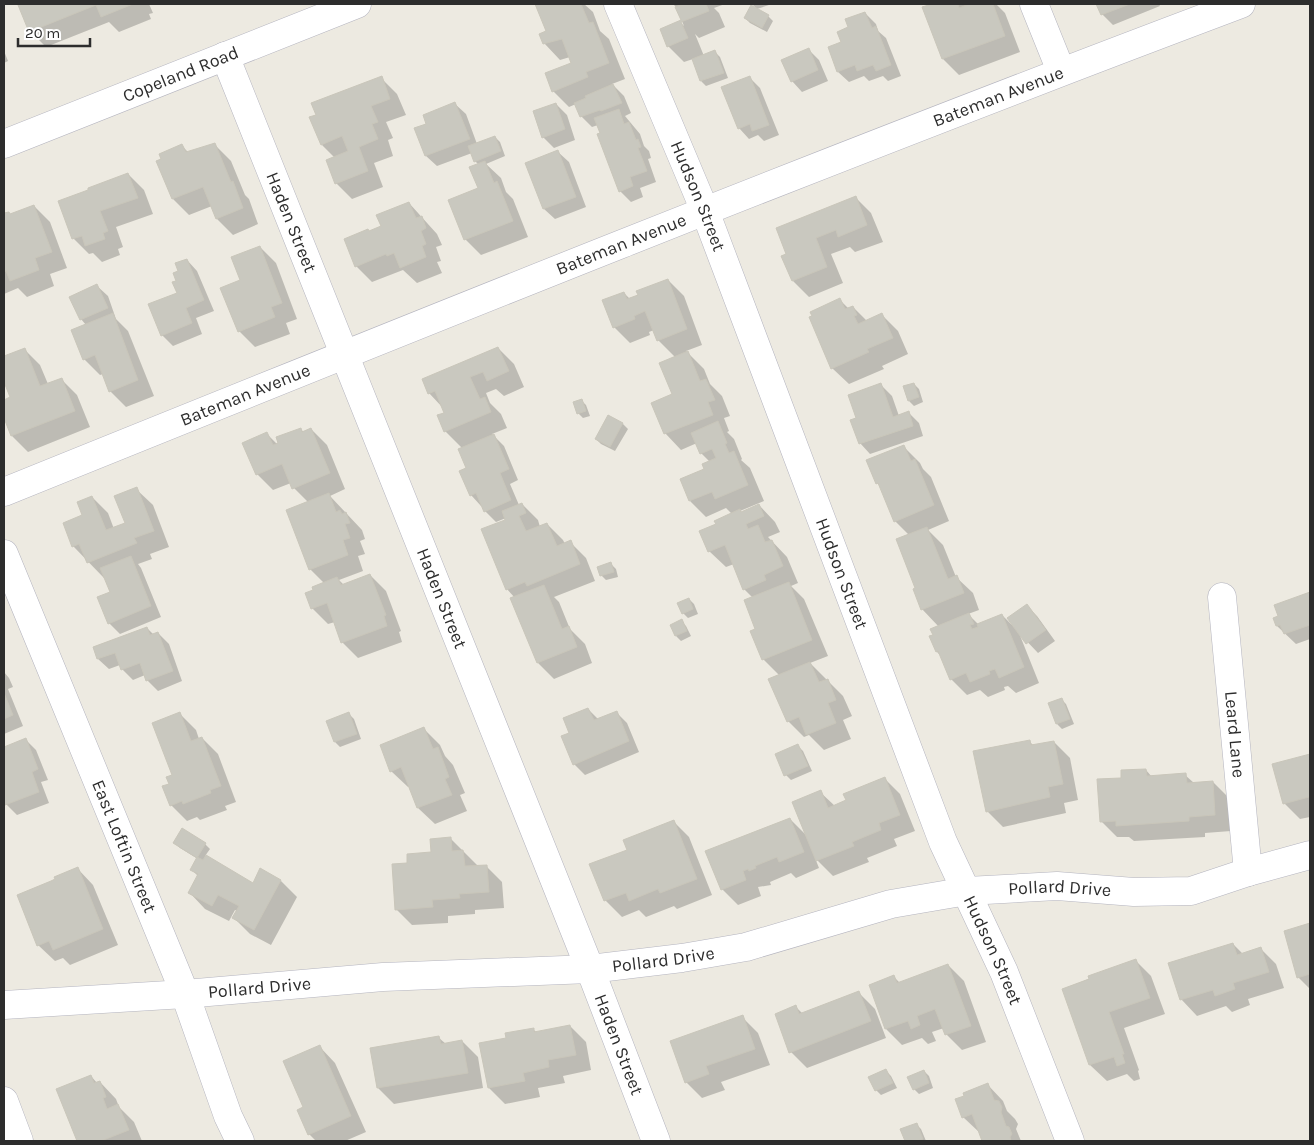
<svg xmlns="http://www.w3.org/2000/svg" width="1314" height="1145" viewBox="0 0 1314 1145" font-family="Karla,sans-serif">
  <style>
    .shadow { fill: #0003 }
    .building { fill: #c9c8bf; stroke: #c9c6ba }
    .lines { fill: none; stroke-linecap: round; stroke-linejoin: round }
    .minor-casing { stroke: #b4b4bf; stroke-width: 29 }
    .minor { stroke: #fff; stroke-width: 28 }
    .labels { text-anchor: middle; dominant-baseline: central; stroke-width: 5; stroke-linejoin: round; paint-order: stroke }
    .street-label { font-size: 18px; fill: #2d2d2d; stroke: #fff }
  </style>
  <rect width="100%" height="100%" fill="#edeae1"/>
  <path class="shadow" d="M24,4h125l4,9 -4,1 2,5 -32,13 -10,-10 -63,25 -16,-16 -11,-26z
    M537,4h47l9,8 7,19 9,8 16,40 -13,5 12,12 7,17 -6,3 15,18 4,12 5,5 2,7 -3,1 8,23 -16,6 3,9 -12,5 -11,-11 -22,-66 -6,2 -11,-11 -5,-12 -7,3 -16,-16 20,-28 -3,-6 -10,3 -16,-17 4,-12z
    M673,4h52l-11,4 5,5 6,14 -26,11 -4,-4 9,22 11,-4 5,5 8,21 -22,8 -5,-5 -8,-22 -9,3 -16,-16 12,-24 4,4 -8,-19z
    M752,4h20l-15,5z
    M935,4h61l9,9 15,39 -61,23 -16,-16 -19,-51z
    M1098,4h61l1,2 -47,19 -11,-11z
    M865,13l11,11 2,7 8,7 15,38 -13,5 -5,-5 -14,5 -5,-5 -15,6 -11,-10 -9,-24 14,-6 7,-14z
    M768,16l5,5 -6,11 -17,-9 -5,-5z
    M808,49l11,11 9,21 -26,11 -10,-11z
    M4,51l4,10 -4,2z
    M749,77l11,11 19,47 -15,6 -6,-6 -9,4 -10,-11z
    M381,78l16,16 9,21 -20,7 7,16 -5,2 5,16 -19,7 9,24 -31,12 -16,-16 -1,-25 -13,-13z
    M455,104l11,10 11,30 18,-7 5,5 5,14 -19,8 15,14 5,14 7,7 15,38 -47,18 -16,-16 14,-50 -1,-25 -3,-3 -3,-8 -35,13 -11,-10 -11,-27 13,-5z
    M556,104l11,11 8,25 -21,8 -11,-11z
    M215,145l16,16 14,34 4,4 9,25 -25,11 -16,-16 -5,-13 -23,9 -16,-16 -15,-38 24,-15 7,7z
    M558,152l11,10 17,45 -31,12 -11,-10 -17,-45z
    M128,174l16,16 9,24 -37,13 7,20 -5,2 2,6 -18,7 -9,-9 -4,1 -16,-16z
    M855,197l16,16 12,29 -28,10 -5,-5 -19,7 12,29 -34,14 -16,-16 -10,-24z
    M409,203l28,31 5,11 -6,2 5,14 -4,1 5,11 -25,10 -14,-13 -31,12 -16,-16 13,-34 14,-5z
    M34,206l16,16 17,46 -17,6 4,12 -27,11 -9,-9 -14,6v-79l4,-2 2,2z
    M260,247l16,16 21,56 -11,4 4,11 -35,13 -16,-16 3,-50z
    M187,260l10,11 17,40 -18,7 6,16 -29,12 -11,-11 17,-42 -1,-12 2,-10z
    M668,280l16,16 18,49 -16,6 18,18 6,15 12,12 8,20 -6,2 5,13 -2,1 7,7 8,20 -1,1 9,8 14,33 -24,10 2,2 17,-8 16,17 5,10 -12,5 19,20 11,26 -7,3 13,13 24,57 -18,7 33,33 9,20 -9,4 8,19 -27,11 -15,-15 -5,2 -16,-16 -9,-46 -16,-16 -6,-30 -4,-31 -9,-9 -10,-25 -8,3 -17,-16 8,-27 15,-10 -6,-6 -20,9 -16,-16 20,-39 -9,-9 -4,-10 -16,7 -16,-17 9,-38 2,-37 -18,-18 -4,-10 -5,2 1,3 -20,8 -16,-16 10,-34 6,6z
    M97,286l11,10 8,23 12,12 26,65 -28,11 -16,-16 -7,-17 -3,1 -16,-16 2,-34 -5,-6z
    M840,300l9,9 4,-2 14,14 15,-6 16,16 10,23 -26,12 2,3 -35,15 -17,-16z
    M498,348l16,16 10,23 -20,9 -8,-7 -10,4 4,10 11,11 6,14 -15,6 12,12 14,34 -8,4 9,21 3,-1 16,16 2,7 7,-3 16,16 2,4 5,-2 16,16 9,23 -41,16 5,5 11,27 15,15 7,19 -38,16 -16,-16 -23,-65 -8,-9 -1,-71 -10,4 -11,-11 -2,-6 -2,1 -10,-11 -3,-26 -6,-21 -17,-17 1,-18 -3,-5 -14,-15z
    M24,349l16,16 8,19 13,-5 16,16 13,32 -62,25 -16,-16 -8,-22v-13l7,-3 -7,-19v-22z
    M914,384l5,5 4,13 -9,4 -5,-5z
    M881,385l11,11 7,20 9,-4 11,11 4,13 -53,18 -10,-11 -2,-24z
    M581,400l5,5 4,11 -7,2 -5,-5z
    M609,416l14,8 5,5 -13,22 -14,-7 -5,-5z
    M300,429l4,3 7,-3 16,16 18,44 -15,7 32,34 3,9 -5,2 5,13 -7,2 5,15 -24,9 5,5 26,-10 16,16 15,40 -2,1 3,10 -44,16 -16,-16 -7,-20 -7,2 -16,-16 3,-17 9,-8 -14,-14 -2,-67 -14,-14 -3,-5 -18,7 -16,-16 10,-40 10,10z
    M904,447l16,16 3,6 8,8 18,44 -21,9 15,15 13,32 17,16 6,17 -11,4 11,11 23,-10 12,12 13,-21 10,10 18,25 -17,12 -19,-20 20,50 -23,10 -8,-7 -4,1 1,3 -17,7 -8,-7 -13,5 -16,-16 -9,-22 -5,-5 -3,-17 5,-8 -17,-18 -5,-20 -8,-54 -14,-14 -13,-33 -5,-5z
    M136,489l17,16 16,42 -19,7 2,5 -14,5 3,4 20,49 -41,17 -11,-11 2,-30 -6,-16 -1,1 -31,-32 10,-30 9,-19 16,16 6,16 12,-5z
    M611,564l5,5 2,8 -12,3 -5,-5z
    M1310,594v45l-14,5 -19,-18 3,-9 -4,-11z
    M689,599l5,5 4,10 -10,4 -5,-5z
    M681,621l5,5 5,10 -10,5 -5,-5z
    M147,628l7,7 4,-2 11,11 13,37 -24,10 -11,-11 -2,-5 -12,5 -11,-11 -2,-4 -11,4 -11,-10 -4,-12z
    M4,672l5,6 4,9 -5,2 15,37 -19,8z
    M1061,699l5,5 8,20 -12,5 -5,-5 -7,-20z
    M588,709l11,11 17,-8 11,11 12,29 -54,23 -11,-11 -3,-31z
    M180,714l16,16 3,9 3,-1 16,16 18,48 -11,4 2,4 -27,10 -3,-3 -10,4 -16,-16v-21l2,-8z
    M349,714l5,5 7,20 -21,8 -5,-5 -7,-20z
    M424,729l16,16 5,11 8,9 12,28 -5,2 7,16 -32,13 -17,-16 -8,-22 -2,1 -17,-16z
    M26,740l10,10 12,30 -7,2 8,21 -32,12 -11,-11 -2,-6v-50z
    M1029,741l5,5 20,-4 16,16 8,42 -14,3 2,10 -63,14 -16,-16z
    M798,746l5,5 9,20 -21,9 -5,-5z
    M1310,756v61l-10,2 -16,-16 -11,-38z
    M1146,770l6,7 33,-2 9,8 19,-1 16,16 2,33 -26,2v4l-71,4 -5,-4h-12l-16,-16 21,-42z
    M884,778l16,16 15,37 -21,8 3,7 -30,12 2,4 -36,14 -18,-18 4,10 -23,10 -5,-5 -21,9 1,3 -13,2 3,9 -23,9 -16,-16 68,-70 18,18 12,-45 15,14 12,-5z
    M673,821l16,16 23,58 -35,14 -3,-3 -28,11 -7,-7 -17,7 -16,-16 -15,-36 38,-15z
    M450,838l28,28h8l16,16 2,26 -29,2v4l-27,2v7l-36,2 -16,-16 13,-45 23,-11z
    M175,843l30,1 5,5 -5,7 48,29 28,-4 16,16 -26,48 -21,-11 -16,-16 3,-7 -2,-1 -6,11 -24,-12 -16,-17 9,-16 -6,-6 6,-11 -18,-11z
    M77,868l16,17 25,60 -48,20 -7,-7 -8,3 -17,-16 14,-63z
    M1310,925v64l-12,-12 -13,-45z
    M1233,944l10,10 17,-6 16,16 8,24 -36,11 2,6 -18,7 -6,-6 -29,10 -16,-17z
    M1135,960l16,16 14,38 -41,14 15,42 -1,1 2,8 -6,2 -7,-7 -20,7 -17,-16 -26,-76z
    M948,965l16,16 22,61 -24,8 -16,-16 -2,-6 -12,4 4,9 -8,3 -6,-6 -20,7 -16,-16 -15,-44 23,-8 6,6z
    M859,993l16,16 11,29 -79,30 -16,-16 5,-45 7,7z
    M742,1017l16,16 12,32 -49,17 4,8 -23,8 -16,-16z
    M570,1026l16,16 5,28 -28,6 2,7 -27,5 2,9 -35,7 -16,-16 18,-49 26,-10 4,4z
    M439,1038l7,6 16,-3 16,16 5,31 -89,16 -16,-16z
    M319,1046l16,17 31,69 -21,9h-29l-7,-7 -4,-26z
    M886,1071l5,5 6,12 -16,7 -5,-5z
    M924,1071l5,5 4,12 -14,6 -5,-5z
    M91,1076l6,7 3,-1 16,17 3,8 15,15 8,19h-63l-21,-51z
    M987,1084l16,17 4,10 8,8 3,5 -2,5 5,12h-37l-4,-8 -17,-16z
    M916,1124l5,5 5,12h-20l-4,-11z"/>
  <path class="building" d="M20,4h113l-32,13 -5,-12 -67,27 -11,-27z
    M535,4h46l8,19 4,-1 16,41 -23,9 2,5 -36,15 -7,-19 26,-10 -9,-24 -19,5 -4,-10 7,-3z
    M683,4h23l3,7 -28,11 7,16 -21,9 -7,-18 21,-9 -6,-13z
    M932,4h26l1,4 10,-4h24l12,32 -63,23 -20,-52z
    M1096,4h34l-29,11z
    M751,5l18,10 -7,13 -18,-10z
    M865,12l7,16 4,-2 15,39 -15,6 -3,-6 -16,6 -2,-6 -18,7 -9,-25 13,-5 -4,-10 11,-5 -3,-8z
    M809,48l9,22 -27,12 -10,-22z
    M715,50l9,23 -24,8 -8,-22z
    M382,76l8,23 -19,7 7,16 -6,2 6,15 -19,8 9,24 -33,13 -9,-24 22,-9 -6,-15 -21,9 -12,-28 7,-2 -5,-12z
    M750,76l19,49 -17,6 -2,-7 -12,5 -17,-42z
    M613,84l9,19 -21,8 -1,-1 -20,7 -6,-14 12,-5 -1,-2z
    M455,102l15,37 -45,17 -11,-28 12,-4 -3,-9z
    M556,103l9,26 -23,9 -9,-27z
    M619,109l5,15 5,-2 7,18 2,-1 3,8 -3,1 9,23 -17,6 3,9 -14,6 -22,-58 3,-1 -6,-15z
    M495,136l6,15 -27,11 -6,-16z
    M215,143l16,39 2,-1 10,27 -27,11 -13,-32 -31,12 -16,-38 5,-2 -2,-5 23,-10 4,8z
    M558,150l18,47 -33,12 -18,-46z
    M485,161l9,22 3,-2 16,40 -49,19 -16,-40 30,-12 -9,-21z
    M128,173l10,25 -38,13 8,20 -5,2 2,6 -20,7 -3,-10 -10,3 -14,-38 30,-11v-2z
    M856,196l11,29 -29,12 -2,-7 -20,8 11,29 -35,14 -11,-25 5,-2 -10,-26z
    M409,202l7,16 6,-2 4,12 -5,3 5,13 -4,2 4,11 -26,11 -6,-15 -7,3 -1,-2 -31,13 -11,-28 24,-10 1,2 12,-5 -5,-11z
    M34,205l18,47 -17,6 4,12 -29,11 -4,-10 -2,1v-59l5,-1 1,2z
    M260,246l22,57 -11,4 4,10 -37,15 -18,-44 20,-8 -9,-23z
    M187,259l17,41 -18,8 6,15 -31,13 -13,-32 29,-11 -5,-11 4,-1 -3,-8 5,-2 -3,-8z
    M668,279l19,50 -30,12 -12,-30 -11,5 1,3 -22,9 -11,-28 22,-8 3,7 11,-4 -2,-4z
    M97,284l11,24 -28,12 -11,-23z
    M840,298l5,11 8,-3 4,9 -3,1 4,8 24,-11 11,25 -26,11 2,3 -38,17 -22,-52 3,-1 -2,-4z
    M113,313l25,67 -29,12 -14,-37 -12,5 -12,-30z
    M498,347l11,24 -22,10 -4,-9 -13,5 10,22 5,-2 6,15 -47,20 -7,-17 7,-2 -9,-22 -7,3 -6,-15z
    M25,348l15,38 22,-8 13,33 -64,25 -7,-18v-18l6,-3 -6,-15v-26z
    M688,351l12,30 6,-2 9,21 -7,2 5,13 -49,19 -13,-31 21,-9 -13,-31z
    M881,383l12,34 16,-6 4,15 -54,18 -9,-24 6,-2 -8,-23z
    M914,383l5,14 -11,4 -5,-15z
    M582,399l4,12 -9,3 -4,-12z
    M608,415l15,8 -13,24 -15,-8z
    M718,421l9,22 -2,1 4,9 5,-2 14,34 -33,14 -3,-7 -23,9 -9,-22 24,-10 -2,-5 14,-6 -4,-9 -12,5 -9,-21z
    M301,428l1,4 9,-4 19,45 -38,16 -10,-25 -26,11 -14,-32 25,-11 6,13 5,-2 -2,-6z
    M494,434l15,35 -9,4 11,27 -27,12 -8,-19 -6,3 -11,-25 7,-3 -8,-19z
    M904,445l7,16 4,-2 19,46 -40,17 -16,-39 -2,1 -10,-24z
    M137,487l17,44 -20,7 3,5 -50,20 -8,-19 -7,3 -9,-24 19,-8 -5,-13 15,-6 14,34 19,-7 -11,-27z
    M329,493l7,19 4,-2 2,4 4,-2 2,6 2,5 -5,1 5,14 -7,2 5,15 -39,15 -23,-60z
    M522,503l4,10 -7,3 7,15 21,-8 10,23 14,-6 9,24 -53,22 -2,-4 -19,8 -25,-61 24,-9 -3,-9z
    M759,504l5,12 -18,8 2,5 10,-4 7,17 7,-2 11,26 -19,9 2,5 -23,10 -18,-45 -17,7 -9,-21 17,-7 -2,-3 26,-12 1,3z
    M927,527l21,52 9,-4 7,18 -43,17 -8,-21 2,-1 -19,-49z
    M131,556l20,50 -43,18 -11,-27 13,-5 -10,-24z
    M611,562l3,10 -14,4 -3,-9z
    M370,574l16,41 -2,1 3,10 -46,17 -14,-40 -16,6 -6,-16 8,-3 -1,-3 25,-10 4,8z
    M789,582l23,58 -50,20 -12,-29 5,-2 -11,-29z
    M544,585l18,44 7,-3 8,21 -40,16 -27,-65z
    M1310,592v33l-26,9 -4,-9 -4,1 -3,-8 5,-2 -4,-11z
    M689,598l4,11 -11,5 -5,-11z
    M1027,604l19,26 -20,14 -19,-26z
    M969,613l5,11 -4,1 2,4 6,-2 -1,-3 25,-10 22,53 -25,11 -4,-9 -6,2 1,3 -20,8 -4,-9 -16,7 -12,-29 -2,1 -7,-16 4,-1 -3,-6z
    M682,619l5,12 -12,5 -5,-11z
    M147,627l3,8 8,-3 15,39 -27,10 -6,-18 -19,7 -6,-17 -18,6 -4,-12z
    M810,662l9,20 9,-3 8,21 -8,3 8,20 -30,12 -7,-18 -12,5 -19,-43z
    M4,693l9,22 -9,4z
    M1062,698l8,21 -14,5 -8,-21z
    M588,708l6,12 23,-9 12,30 -56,24 -12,-29 8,-3 -6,-15z
    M180,712l11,29 11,-4 19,49 -11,4 1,3 -28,11 -1,-3 -12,5 -8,-20 7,-2 -3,-7 6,-2 -20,-52z
    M349,712l8,22 -23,8 -8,-21z
    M424,727l9,22 5,-2 11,30 -4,2 7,16 -35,13 -16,-41 -11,5 -10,-27z
    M26,738l12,31 -6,3 7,20 -34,13 -1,-3v-55z
    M1030,740l1,5 23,-4 9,43 -15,3 2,10 -64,15 -13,-61z
    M798,744l10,22 -24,10 -9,-22z
    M1310,754v44l-1,-1 -26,7 -11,-40z
    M1146,769l1,7 39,-3 1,10 26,-2 2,34 -26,2v4l-73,5v-5l-16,1 -3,-43 24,-1v-8z
    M885,777l15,38 -21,8 2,7 -29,12 2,4 -38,15 -24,-59 29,-12 7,18 18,-8 -3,-6z
    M790,818l14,34 -25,10 -2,-5 -22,9 1,2 -7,3 -1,-2 -5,2 3,9 -25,10 -16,-39z
    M674,820l23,59 -37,14 -2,-4 -29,12 -3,-8 -22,8 -15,-37 38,-14 -4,-10z
    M182,828l24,15 -9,15 -24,-15z
    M451,837l1,14 11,-1 2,16 22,-1 2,27 -30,2 1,4 -28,2 1,7 -38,3 -3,-46 15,-1v-9l24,-2 -1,-13z
    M206,855l47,28 7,-15 21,12 -27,50 -22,-12 7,-12 -21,-11 -6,11 -24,-13 10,-19 -8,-4 7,-13 6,3z
    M78,867l25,62 -50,21 -4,-9 -12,5 -20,-51 34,-14 4,-2 -1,-2z
    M1310,923v51l-13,4 -13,-47z
    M1233,943l4,12 24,-8 8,25 -36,11 2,6 -20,7 -2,-6 -33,10 -12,-37z
    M1136,959l14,39 -41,14 15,42h-2l3,9 -8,3 -3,-9 -25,8 -27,-76 27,-10 -1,-3z
    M948,964l23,62 -26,9 -10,-26 -18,7 3,9 -9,4 -3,-8 -23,8 -16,-44 25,-10 3,8z
    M859,991l12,30 -82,32 -14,-39 21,-9 3,9z
    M743,1015l12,34 -49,17 3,8 -24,9 -15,-42z
    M570,1025l6,30 -28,5 1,7 -26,6 2,8 -37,7 -9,-45 27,-5 -1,-5 29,-5v4z
    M439,1036l2,8 21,-4 6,33 -91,15 -7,-40z
    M320,1045l31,71 -43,19 -11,-25 6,-3 -20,-46z
    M886,1069l7,14 -18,8 -7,-14z
    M924,1070l5,13 -16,7 -6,-13z
    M91,1075l3,8 6,-2 6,16 -3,1 4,11 11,-5 11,26 -28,11h-24l-21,-52z
    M988,1083l6,17 5,1 3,6 -1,5 5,14 3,1 3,7 -2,3 1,4h-29l-10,-27 -10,4 -7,-19 9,-3 -1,-3z
    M917,1123l6,16 -5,2h-13l-5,-12z"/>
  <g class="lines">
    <defs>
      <g id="minor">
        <path id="s1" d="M618,4l87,207 238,631 61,130 66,169"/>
        <path d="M1034,4l27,67"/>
        <path id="s2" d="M225,56l365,913 66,172"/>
        <path id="s3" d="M4,144l353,-140"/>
        <path id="s4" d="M4,492c411,-166 822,-332 1237,-488"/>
        <path id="s5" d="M4,554l181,440 43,122 12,25"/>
        <path id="s6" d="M1222,597l26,275"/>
        <path id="s7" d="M4,1005l181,-11 198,-17 207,-8 92,-11 64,-11 145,-43 76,-13 90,-5 77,6 57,-1 57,-19 62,-17"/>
        <path d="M4,1101l15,40"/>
      </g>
    </defs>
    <use href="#minor" class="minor-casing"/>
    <use href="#minor" class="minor"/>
  </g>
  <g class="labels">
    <g class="street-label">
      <text stroke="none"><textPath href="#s3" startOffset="190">Copeland Road</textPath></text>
      <text stroke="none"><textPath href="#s4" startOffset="1070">Bateman Avenue</textPath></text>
      <text stroke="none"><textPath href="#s1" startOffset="208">Hudson Street</textPath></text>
      <text stroke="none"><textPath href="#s2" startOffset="179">Haden Street</textPath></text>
      <text stroke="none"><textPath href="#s4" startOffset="665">Bateman Avenue</textPath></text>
      <text stroke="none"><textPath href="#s4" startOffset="260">Bateman Avenue</textPath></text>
      <text stroke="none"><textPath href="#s1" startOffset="612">Hudson Street</textPath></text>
      <text stroke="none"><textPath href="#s2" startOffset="584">Haden Street</textPath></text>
      <text stroke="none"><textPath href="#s6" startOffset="138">Leard Lane</textPath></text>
      <text stroke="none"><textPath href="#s5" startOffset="316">East Loftin Street</textPath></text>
      <text stroke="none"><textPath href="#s7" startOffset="1066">Pollard Drive</textPath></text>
      <text stroke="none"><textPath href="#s1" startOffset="1018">Hudson Street</textPath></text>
      <text stroke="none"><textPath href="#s7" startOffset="661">Pollard Drive</textPath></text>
      <text stroke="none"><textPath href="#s7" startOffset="256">Pollard Drive</textPath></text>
      <text stroke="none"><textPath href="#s2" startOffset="1064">Haden Street</textPath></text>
    </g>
  </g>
  <rect width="1314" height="1145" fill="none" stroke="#2d2d2d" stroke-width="10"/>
  <path d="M18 38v8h72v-8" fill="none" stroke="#2d2d2d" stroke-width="2.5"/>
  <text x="25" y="38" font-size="15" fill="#2d2d2d" stroke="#ffffff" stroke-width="4" paint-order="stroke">20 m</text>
</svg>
